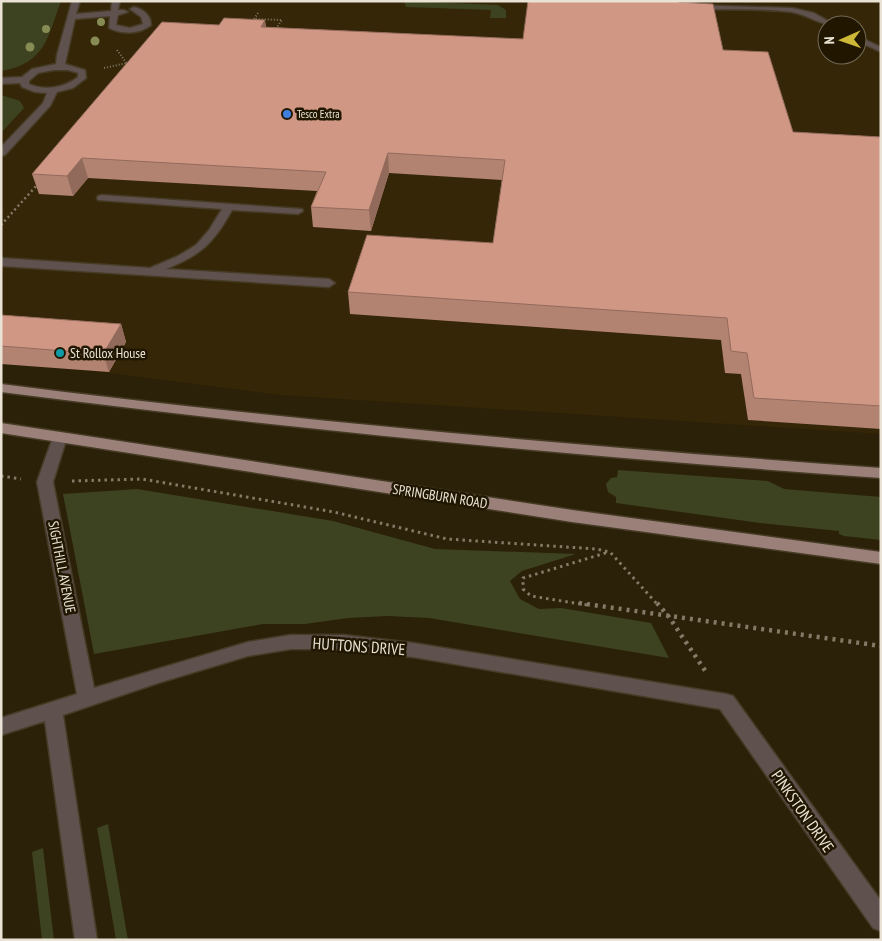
<svg xmlns="http://www.w3.org/2000/svg" width="882" height="941" viewBox="0 0 882 941" font-family="'PT Sans Narrow',sans-serif">
  <style>
    .built { fill: #342606; fill-rule: evenodd }
    .green { fill: #3d4320 }
    .lines { fill: none; stroke-linecap: round; stroke-linejoin: round }
    .minor-casing { stroke: #463b25; stroke-width: 3 }
    .major-casing { stroke: #463b25; stroke-width: 3 }
    .path-far3 { stroke: #837a67; stroke-width: 2; stroke-dasharray: 1 2; stroke-linecap: butt }
    .path-far2 { stroke: #837a67; stroke-width: 2.5; stroke-dasharray: 2 3; stroke-linecap: butt }
    .path-far1 { stroke: #837a67; stroke-width: 3; stroke-dasharray: 2.5 4; stroke-linecap: butt }
    .path { stroke: #837a67; stroke-width: 4.5; stroke-dasharray: 3 5; stroke-linecap: butt }
    .minor { fill: #5e514e; fill-rule: evenodd }
    .major { fill: #9a8079; fill-rule: evenodd }
    .tree { fill: #878b54 }
    .wall { fill: #b38372 }
    .shaded-wall { fill: #926a5c }
    .building { fill: #d09884; stroke: #926a5c }
    .shop-dot { fill: #3f7fe0; stroke: #211701; stroke-width: 2 }
    .culture-dot { fill: #0f9aa8; stroke: #211701; stroke-width: 2 }
    .labels { text-anchor: middle; dominant-baseline: central; stroke-width: 5; stroke-linejoin: round; paint-order: stroke }
    .far-poi-label { font-size: 11px; fill: #eae3d5; stroke: #211701; text-anchor: start }
    .poi-label { font-size: 14px; fill: #eae3d5; stroke: #211701; text-anchor: start }
    .street-label { font-size: 14px; fill: #eae3d5; stroke: #211701 }
    .near-street-label { font-size: 16px; fill: #eae3d5; stroke: #211701 }
  </style>
  <rect width="100%" height="100%" fill="#2b2008"/>
  <path class="built" d="M1,1h880v433l-602,-39 -278,-36zM827,25h30v30h-30z"/>
  <path class="green" d="M1,1h60c-13,36 -16,63 -60,70z
    M404,1l94,4 8,5v8h-16l1,-8 -85,-3z
    M1,95l19,6 4,7 -23,25z
    M618,470l150,11 16,8 97,8v43l-37,-4 -5,-2v-3l-79,-8 -144,-20v-6l-8,-5 -2,-8 5,-6 6,-1z
    M137,489l196,32 102,28 141,5 -54,17 -12,10 10,18 19,10 22,-1 90,15 18,35 -240,-40 -42,-2 -39,2 -43,6h-42l-169,30 -31,-160z
    M108,824l20,116h-12l-19,-112z
    M43,848l11,92h-12l-10,-88z"/>
  <g class="lines">
    <defs>
      <path id="minor" d="M72,1h8l-4,13 35,-3 1,-10h8l-2,9h6l4,2 -10,3 -2,10 14,3 13,-4 -2,-7 -11,-8 4,-2c9,2 17,8 17,18 -11,9 -29,10 -42,3l1,-12 -35,3 -10,45 20,6 1,8 -13,10 -16,4 -7,14 -45,49 -4,1v-9l42,-44 4,-10 -12,-1 -13,-5 -2,-4 -19,1v-6l21,-1 10,-8 24,-5 1,-9zM54,70h14l10,3v4c-14,11 -33,14 -49,7v-3l9,-8z
        M690,5l102,3 22,5 21,12c-15,0 -27,-10 -43,-13 -31,-4 -68,-2 -99,-3h-3z
        M857,36l24,11v5l-24,-11z
        M102,195l200,14 1,2 -5,3 -66,-4c-18,33 -31,45 -66,59l163,10 6,4 -6,4 -328,-21v-8l149,10 28,-12 18,-11 13,-15 13,-21 -124,-9 -1,-2 1,-2z
        M60,432l5,2 2,3 -14,45 41,206 154,-46 43,-7h52l70,8 313,51 7,2 148,205v30l-8,-3 -153,-219 -307,-52 -70,-8h-52l-43,7 -90,27 -95,32 34,225h-22l-30,-219 -44,14v-17l76,-24 -40,-212 16,-45 2,-3z"/>
      <path id="major" d="M1,384c293,37 586,63 880,84v10c-294,-21 -587,-48 -880,-86z
        M1,423l571,87 309,42v12l-309,-42 -571,-89z"/>
    </defs>
    <use href="#minor" class="minor-casing"/>
    <use href="#major" class="major-casing"/>
    <path class="path-far3" d="M258,13l-4,6 28,1 -7,10
      M117,50l11,15
      M104,68l23,-5"/>
    <path class="path-far2" d="M1,225l37,-41"/>
    <path class="path-far1" d="M1,476l20,3
      M72,481l70,-2 192,33 113,27 149,10 14,3 48,53
      M587,605l-56,-9 -8,-7v-11l86,-26"/>
    <path class="path" d="M579,603l302,43
      M657,603l12,14 37,55"/>
    <use href="#minor" class="minor"/>
    <use href="#major" class="major"/>
  </g>
  <g class="tree">
    <circle cx="101" cy="22" r="4"/>
    <circle cx="46" cy="29" r="4"/>
    <circle cx="95" cy="41" r="4.5"/>
    <circle cx="30" cy="47" r="4.5"/>
  </g>
  <path class="wall" d="M678,2l45,48 70,82 88,5v292l-133,-9 -7,-46 -16,-1 -4,-33 -371,-26 -2,-22 145,-49 9,-63 -113,-7 -18,58 -58,-4 -2,-20 6,-16 -229,-13 -15,18 -34,-2 -7,-20 187,-149 304,14z
    M1,315l120,9 5,18 -17,30 -108,-8z"/>
  <path class="shaded-wall" d="M265,20l3,17 -7,-10z
    M388,153l1,20 -18,58 -2,-21z
    M82,158l6,20 -15,18 -6,-20z
    M121,324l5,18 -17,30 -6,-18z"/>
  <path class="building" d="M528,1h149l1,1 35,2 10,46 45,2 25,80 88,5v269l-127,-8 -7,-45 -16,-2 -4,-33 -379,-26 19,-57 126,8 12,-83 -117,-7 -19,57 -58,-3 15,-35 -244,-14 -15,18 -35,-2 130,-152 57,3 5,-7 41,2 -4,7 262,12z
    M1,315l120,9 -18,30 -102,-8z"/>
  <circle class="shop-dot" cx="287" cy="114" r="5"/>
  <circle class="culture-dot" cx="60" cy="353" r="5"/>
  <g class="labels">
    <g class="far-poi-label">
      <text x="297" y="114">Tesco Extra</text>
    </g>
    <g class="poi-label">
      <text x="70" y="353">St Rollox House</text>
    </g>
    <g class="street-label">
      <text transform="translate(440 496) rotate(9)">SPRINGBURN ROAD</text>
      <text transform="translate(62 567) rotate(79)">SIGHTHILL AVENUE</text>
    </g>
    <g class="near-street-label">
      <text transform="translate(359 646) rotate(4)">HUTTONS DRIVE</text>
      <text transform="translate(803 811) rotate(55)">PINKSTON DRIVE</text>
    </g>
  </g>
  <rect width="882" height="941" fill="none" stroke="#eae3d5" stroke-width="5"/>
  <g transform="translate(842 40) rotate(268)"><circle r="24" fill="#211701" stroke="#716956"/>
  <path d="M0-4L9 19L0 12L-9 19Z" fill="#ceb837"/>
  <text y="-8" font-size="14" font-weight="bold" text-anchor="middle" fill="#eae3d5">N</text>
  </g>
</svg>
